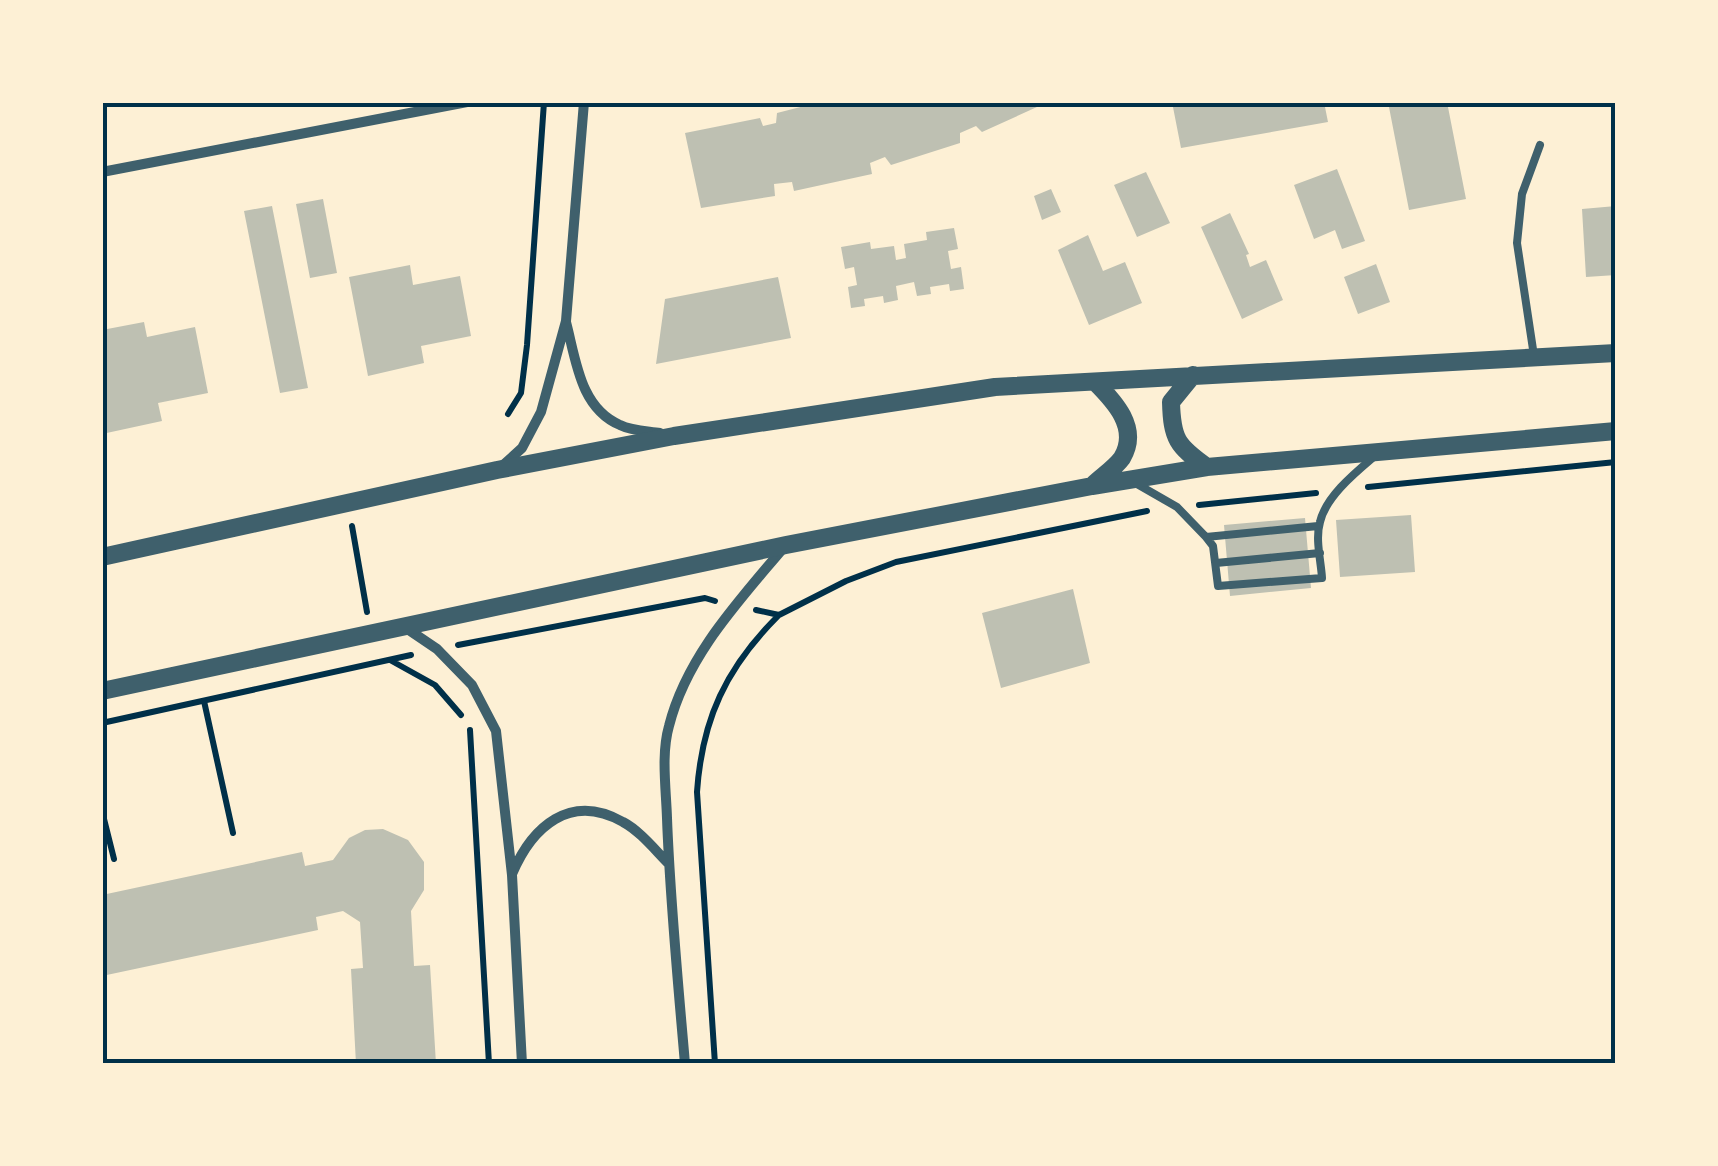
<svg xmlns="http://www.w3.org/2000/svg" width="1718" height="1166" viewBox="0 0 1718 1166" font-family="'Titillium Web',sans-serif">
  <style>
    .building { fill: #bec0b2 }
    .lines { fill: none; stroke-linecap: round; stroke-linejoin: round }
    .path { stroke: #003049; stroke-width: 6 }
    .service { stroke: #3f606c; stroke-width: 8 }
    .minor { stroke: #3f606c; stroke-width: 10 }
    .tertiary { stroke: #3f606c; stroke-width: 18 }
    .neatline { fill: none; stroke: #003049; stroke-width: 4 }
  </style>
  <rect width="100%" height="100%" fill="#fdf0d5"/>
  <path class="building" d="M820,102h228l-66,30 -6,-6 -16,7v10l-69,22 -6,-8 -15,6 2,11 -78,17 -2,-9 -18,2 1,12 -74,12 -16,-75 75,-15 3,8 13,-3 1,-10z
    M1172,102h152l4,20 -147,26z
    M1388,102h59l19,97 -57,11z
    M1337,169l28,72 -23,8 -7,-19 -21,9 -20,-54z
    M1146,172l24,51 -33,14 -23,-52z
    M1051,189l10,23 -19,8 -8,-24z
    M323,199l14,74 -27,5 -14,-74z
    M272,206l36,182 -28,5 -36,-182z
    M1616,206v69l-30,2 -4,-68z
    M1230,213l19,41 -3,1 4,12 16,-7 17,40 -41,19 -41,-92z
    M954,228l4,21 -10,2 3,18 10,-2 3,22 -14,2 -1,-7 -19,3 1,7 -14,2 -3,-14 -18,4 2,14 -14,3 -1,-7 -19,3 1,7 -14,2 -3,-21 9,-2 -3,-18 -9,2 -4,-22 29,-5 1,7 23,-3 2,14 10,-2 -2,-14 23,-4 -1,-8z
    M1088,235l15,36 22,-9 17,41 -53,22 -31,-75z
    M1376,264l14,38 -32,12 -14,-37z
    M410,265l3,20 47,-9 11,60 -50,10 3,17 -56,13 -19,-99z
    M778,277l13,61 -135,26 9,-65z
    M144,322l3,15 48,-10 13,66 -50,10 4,18 -60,13v-104z
    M1411,515l4,57 -75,5 -4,-57z
    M1305,518l6,70 -81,8 -6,-71z
    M1073,589l17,74 -89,25 -19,-75z
    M383,829l25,11 16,22v28l-13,21 3,55 16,-1 6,99h-80l-5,-95 12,-1 -3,-46 -17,-11 -27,6 2,13 -216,46v-81l200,-43 3,14 28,-6 16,-22 16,-8z"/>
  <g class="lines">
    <path class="path" d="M508,414l13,-21 6,-48 17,-243
      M1368,487l248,-25
      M1199,505l117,-12
      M352,526l15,86
      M756,610l23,5 67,-34 50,-19 251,-51
      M458,645l247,-47 10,3
      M390,660l45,25 26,30
      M204,701l29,132
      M102,723l309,-68
      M470,730l19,334
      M102,811l12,48
      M715,1064l-18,-272c5,-73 29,-124 81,-176"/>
    <path class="service" d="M1534,356l-17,-113 5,-49 18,-49
      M1137,484l40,23 29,30 112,-11
      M1206,537l7,9 5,40 104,-8c-1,-17 -7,-39 -2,-56 6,-26 36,-50 56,-67
      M1216,563l104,-10"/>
    <path class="minor" d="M102,172l365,-70
      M566,322c10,38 14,86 54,103 12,6 27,6 40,8
      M500,468l22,-20 19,-36 25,-91 18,-219
      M406,628l31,21 35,36 24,46 16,144 10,189
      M512,874c20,-47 58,-82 111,-52 17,9 32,28 46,42
      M685,1064c-7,-82 -15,-164 -18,-246 -1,-30 -6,-64 2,-92 18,-71 71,-126 116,-180"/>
    <path class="tertiary" d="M1193,375l-22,27c1,37 6,44 36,65
      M1093,485c8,-8 22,-17 29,-27 18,-30 -8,-57 -27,-76
      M102,557l395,-87 177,-34 321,-49 621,-34
      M102,691l684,-146 306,-59 115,-19 409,-36"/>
  </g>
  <rect width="1718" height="1166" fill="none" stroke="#fdf0d5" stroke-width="210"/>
  <rect x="105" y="105" width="1508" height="956" class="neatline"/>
</svg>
